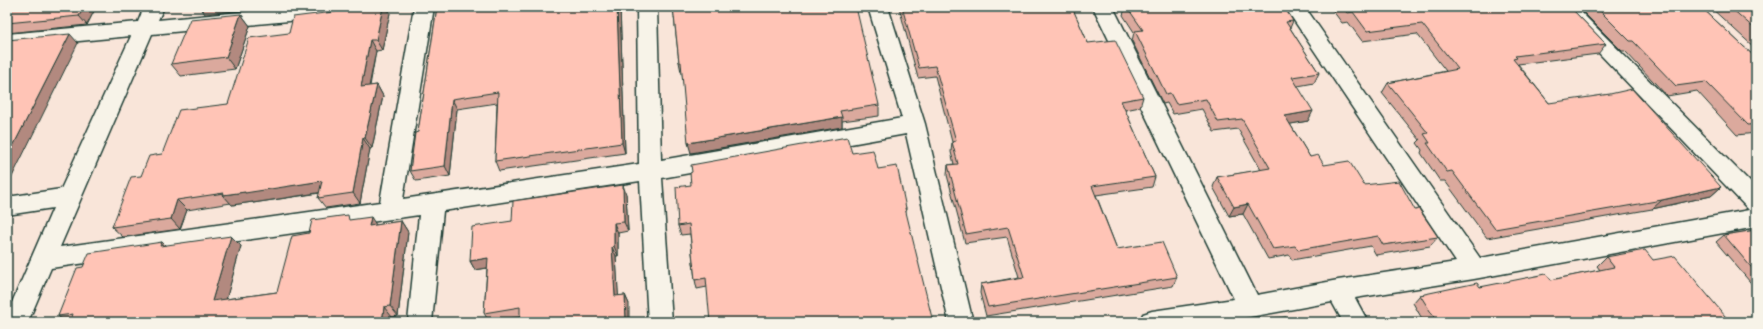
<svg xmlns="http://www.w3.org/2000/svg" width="1763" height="329" viewBox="0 0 1763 329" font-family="Kalam,sans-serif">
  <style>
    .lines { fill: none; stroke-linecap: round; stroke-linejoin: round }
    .minor-casing { stroke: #1f3d34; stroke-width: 3 }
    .minor { fill: #f7f3e8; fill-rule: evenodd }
    .wall { fill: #dba99d; stroke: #1f3d34 }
    .shaded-wall { fill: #b2897f; stroke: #1f3d34 }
    .building { fill: #ffc4b6; stroke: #1f3d34 }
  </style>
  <rect width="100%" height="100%" fill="#f9e5d9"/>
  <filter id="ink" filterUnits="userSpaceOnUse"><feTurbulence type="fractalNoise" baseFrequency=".025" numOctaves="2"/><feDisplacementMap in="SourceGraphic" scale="8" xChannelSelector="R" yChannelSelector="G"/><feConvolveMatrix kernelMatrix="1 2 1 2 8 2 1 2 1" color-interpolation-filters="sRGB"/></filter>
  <g filter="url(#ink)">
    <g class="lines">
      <defs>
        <path id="minor" d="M144,7h20l-6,13 135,-13h58l-3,5 -7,1 -52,8 -137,13 -92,213 320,-45 34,-195h20l-31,192 236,-35 -2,-157h20l4,153 241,-42 -34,-111h20l37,117 48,198h-24l-43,-188 -244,44 10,144h-24l-8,-141 -197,30 -11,111h-24l11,-107 -368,53 -23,54h-21v-8l46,-106 -46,7v-18l54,-8 70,-153 -124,12v-14l131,-12z
          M1093,7h20l144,288 81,-15 118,-18 -171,-255h20l175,251 269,-48 -194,-203h21l180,181v39l-282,52 -119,19 13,24h-25l-11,-20 -109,20h-83l3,-8 9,-3 82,-12z"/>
      </defs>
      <use href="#minor" class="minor-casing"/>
      <use href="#minor" class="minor"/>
    </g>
    <path class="wall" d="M7,7h89l-9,18 -80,8z
      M200,7h56l-1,2 -50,5z
      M342,7h45l3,6 -8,37 -6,1 -6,35 7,-1 6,11 -11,52 -2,1 -10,54 -34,5 -8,-10 2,-5 -67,10v-1l-21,3 -1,-2 -44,7 -7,19 -57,8 -11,-10 29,-51 21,-22 66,-50 61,-71 52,-22z
      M437,7h183l5,146 -126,18 -4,-10 2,-58 -40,6 -7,67 -34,5 -6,-10 8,-39z
      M673,7l206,98v11l-37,5v6l-151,26 -9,-81h-1l-2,-10z
      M899,7h175l-1,3 15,33 55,54 -3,10 -15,3 30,67 -3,10 -56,8 21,54 60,28 -4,9 -187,30 -6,-23 1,-9 38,-7 -12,-40 -42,6 -18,-68 1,-10 6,-1 -3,-12 1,-10 -17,-66 -17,2z
      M1124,7h160l9,14 -3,7 29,45 -5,10 -16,3 10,35 -18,3 20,33 14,8 91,45 23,27 -8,9 -54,9 -5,-9 -79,14 -3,-5 -21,4 -25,-45 -14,2 -16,-29 4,-10 44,-7 -23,-41 -24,3 -12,-23 -29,5 -6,-11 -4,1 -31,-63 2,-9 -11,-17 2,-6z
      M1330,7h240l36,37 -8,10 -80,10 31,39 172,84 -10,9 -59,13 -165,29 -42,-57h-5l-19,-28 1,-3 -5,-7 3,-3 -38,-47 6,-10 58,-12 -29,-37 -55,7 -14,-19 -6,1z
      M1578,7h123l55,51v75l-19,2 -40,-44 -30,5 -42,-45h-3z
      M1710,7h46v42z
      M241,14l9,12 -15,43 -54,7 -10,-12z
      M878,169l28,39v7l-199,72 -10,2 -2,-9 -5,-46 -9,1 -3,-9 13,-41z
      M626,194l2,37 -10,2v23h-2l2,40 7,-1 4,9 -109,13 -31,5 -5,-9 3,-45 -12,2 -5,-9 42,-40z
      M352,220l24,5 25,-4 7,11 -10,84 -6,1 -1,5h-326l-7,-6 25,-49 79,-25 4,4h75l-15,53 51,-7 32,-59z
      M1756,230v59l-40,-47 8,-7z
      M1606,257l47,3 77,62h-306l-11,-19 7,-8 60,-8 71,-7 49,-10 -3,-4z"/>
    <path class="shaded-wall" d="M84,7h12l-9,18 -8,-9z
      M383,7h4l3,6 -8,37 -6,-10z
      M617,7h3l5,146 -3,-10z
      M241,14l9,12 -15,43 -9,-12z
      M70,34l8,9 -71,144v-29z
      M370,40l6,11 -9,46 -6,-10z
      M377,85l6,11 -11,52 -7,-10z
      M452,99l5,10 -7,67 -5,-10z
      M1313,111l-5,10 -28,5 5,-10z
      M842,117v10l-151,26 -3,-10z
      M363,138l7,11 -10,54 -7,-10z
      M322,181l8,10 -77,12v-1l-21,3 -9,-10z
      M623,185l3,9 2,37 -4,-9z
      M1721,187l-10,9 -59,13 10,-9z
      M177,200l10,10 -7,19 -9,-10z
      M1248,204l-5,10 -14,2 5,-9z
      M371,217l7,11 -9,-2z
      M401,221l7,11 -10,84 -8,-10z
      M614,223l4,10v23l-4,-10z
      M231,236l10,10 -18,65 -11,-10z
      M162,242l10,10 -12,-6z
      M612,247l4,9 3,49 -4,-9z
      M488,258l5,9 -18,3 -5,-9z
      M625,295l4,9v18h-3z
      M384,307l8,10 -1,5h-9z"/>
    <path class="building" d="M7,7h77l-5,9 -72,7z
      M342,7h41l-7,33h-6l-9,47 16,-2 -12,53h-2l-10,55 -35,5 4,-17 -77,12v-1l-22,3 1,-2 -47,7 -6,19 -59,8 19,-50 10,-1 8,-20 13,-2 17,-44 49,-6 21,-66 40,-5 4,-16 48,-6z
      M437,7h180l5,136 -127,18 3,-69 -46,7 -7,67 -35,5 5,-38 3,-1z
      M673,7h183l23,98 -39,6 2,6 -154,26 -7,-81h-2z
      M902,7h170l16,36 27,-3 28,57 -22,4 34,76 -63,9 25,63 45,-7 15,35 -189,30 -7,-23 43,-7 -16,-50 -42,7 -18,-69 10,-1 -6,-22 4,-1 -21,-75 -16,2z
      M1127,7h157l9,14 -7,1 33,51 -27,4 21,34 -28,5 25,41 8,-2 6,10 25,-4 15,24 35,-4 16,29 4,-1 19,28 -55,8 -5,-9 -80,14 -3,-4 -22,3 -25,-45 -14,3 -17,-30 53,-9 -28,-49 -24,3 -12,-23 -30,5 -6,-11 -4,1 -31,-63 8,-1z
      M1342,7h228l36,37 -91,12 2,2 -4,1 36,44 61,-9 22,-5 89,98 -59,13 -167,29 -43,-58 -5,1 -20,-29h3l-6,-9 4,-1 -40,-50 70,-14 -36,-45 -55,7 -14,-19 -6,1z
      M1596,7h105l55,51v66l-8,1 -42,-43 -30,4 -43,-45h-3z
      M1730,7h26v23z
      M241,14l-15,43 -55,7 19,-45z
      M70,34l-63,124v-118z
      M847,137l5,16 21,-3 5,19 19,-3 9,42h-1l28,114h-223l-4,-44 -11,2 -6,-56 -11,2 -2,-39 15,-2 -1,-12 2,-1 -1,-7z
      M623,185l1,37 -10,1v23l-2,1 3,49 10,-1 1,27h-106v-15l-36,6 4,-55 -18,3 2,-34 40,-6 1,-20z
      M348,215l1,5 22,-3 -2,9 32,-5 -11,85 -6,1 -2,15h-312l3,-8 -15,2 19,-48 6,-1 6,-14 73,-11 -2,4 71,-10 -19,65 65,-9 15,-56 17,-3 3,-13z
      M1756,230v43l-32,-38z
      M1645,250l8,10 22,-4 55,66h-293l-17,-27 57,-12 3,4 66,-13 5,6 63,-13 -8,-10z
      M1286,317l2,5h-42z"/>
  </g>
  <rect width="1763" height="329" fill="none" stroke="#f7f3e8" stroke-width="24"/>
  <rect x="12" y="12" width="1739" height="305" fill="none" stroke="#1f3d34" stroke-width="1.5" filter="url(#ink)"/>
</svg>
